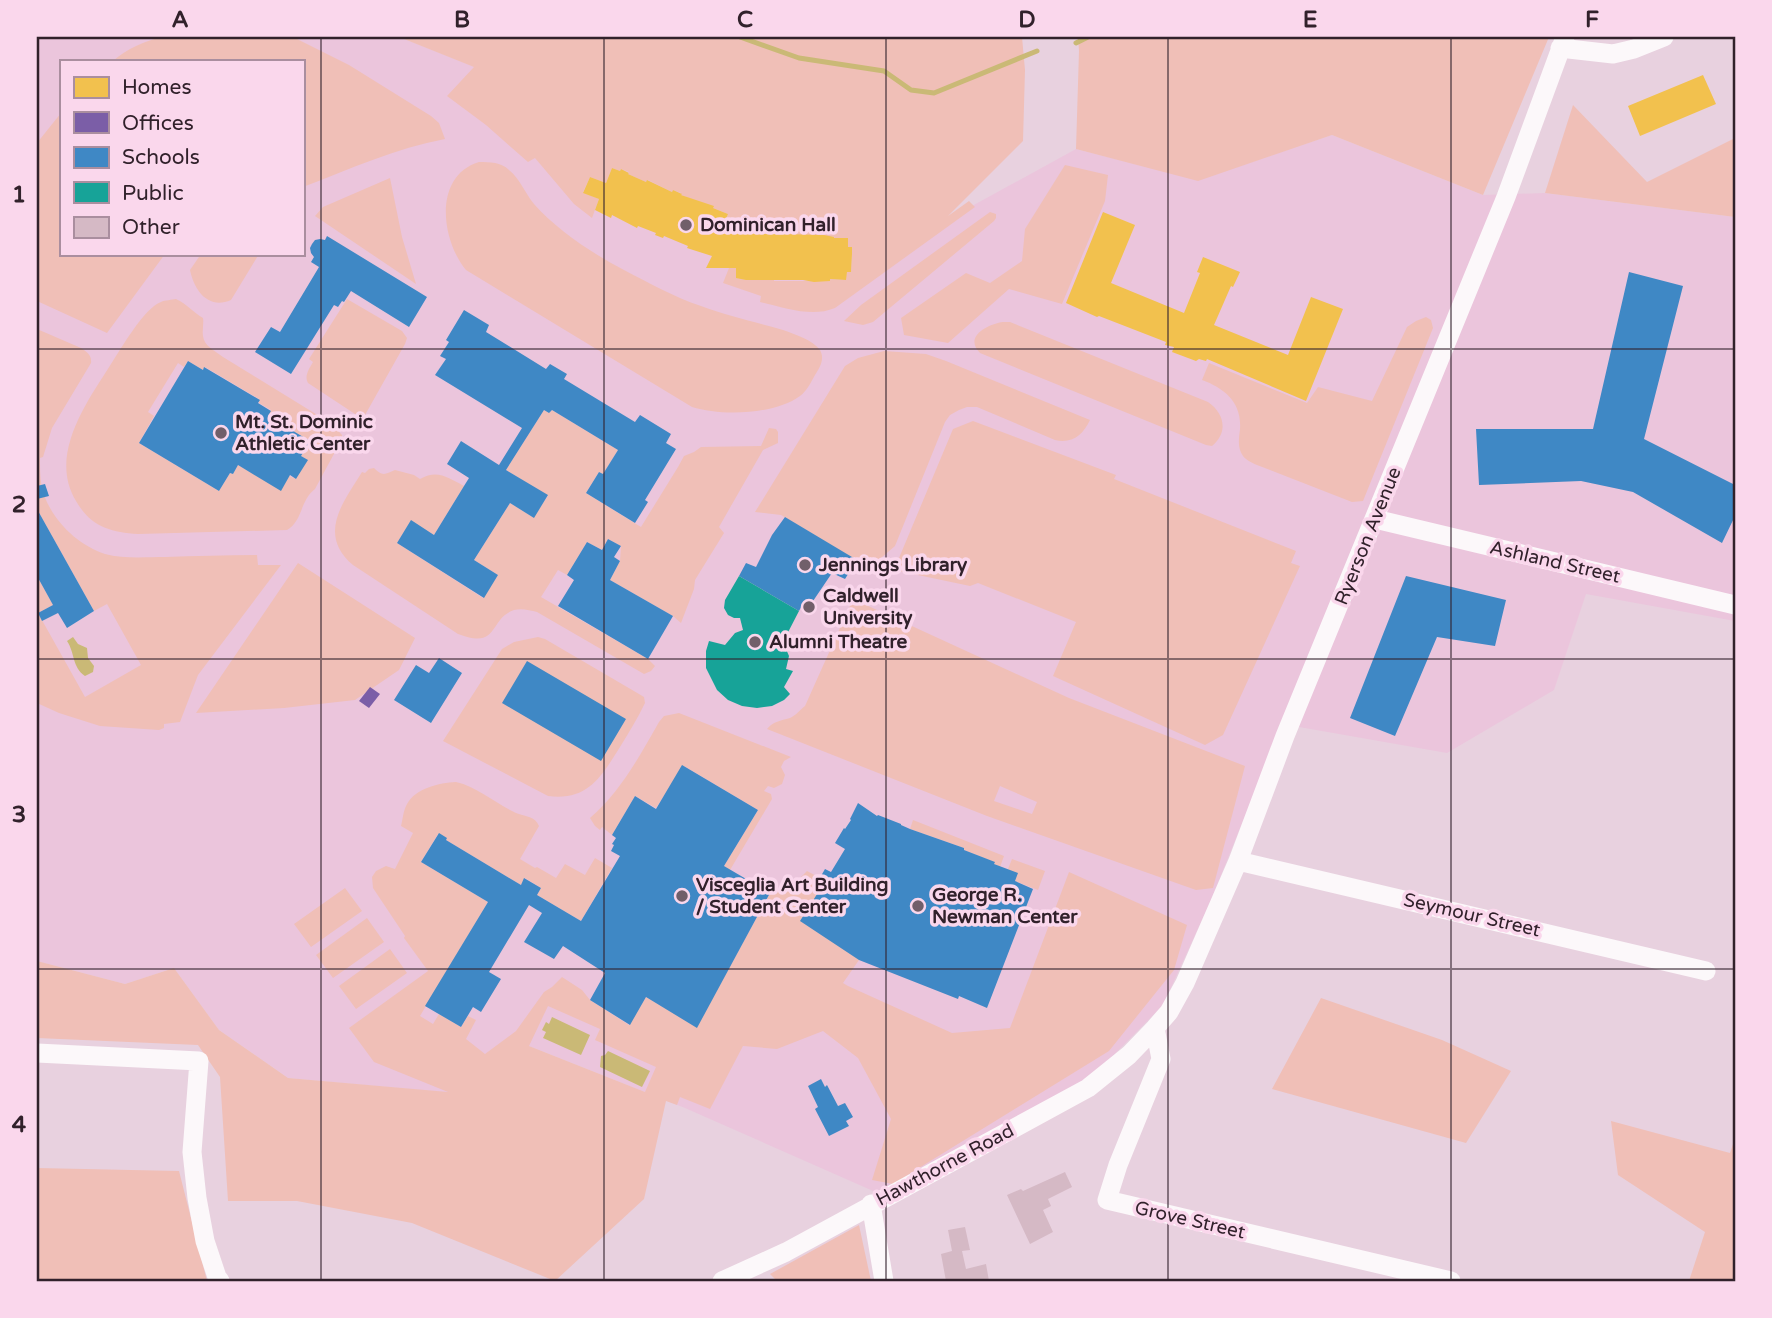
<svg xmlns="http://www.w3.org/2000/svg" width="1772" height="1318" viewBox="0 0 1772 1318" font-family="'Varela Round',sans-serif">
  <style>
    .built { fill: #ebc5dc; fill-rule: evenodd }
    .green { fill: #f0bfb7; fill-rule: evenodd }
    .water { fill: #cab976 }
    .homes { fill: #f2c14e }
    .offices { fill: #7b5ea7 }
    .schools { fill: #3f88c5 }
    .public { fill: #17a398 }
    .lines { fill: none; stroke-linecap: round; stroke-linejoin: round }
    .stream { stroke: #cab976; stroke-width: 5 }
    .building { fill: #d5b9c5 }
    .minor { stroke: #fcf8fa; stroke-width: 19 }
    .grid { fill: none; stroke: #31212b; stroke-width: 2; stroke-opacity: 0.55 }
    .poi-dot { fill: #715f6a; stroke: #fad7ec; stroke-width: 2.5 }
    .labels { text-anchor: middle; dominant-baseline: central; stroke-width: 7; stroke-linejoin: round; paint-order: stroke }
    .poi-label { font-size: 19px; font-weight: bold; fill: #31212b; stroke: #fad7ec; text-anchor: start }
    .street-label { font-size: 19px; fill: #31212b; stroke: #fad7ec }
    .neatline { fill: none; stroke: #31212b; stroke-width: 2.5 }
    .grid-label { font-size: 23px; text-anchor: middle; font-weight: bold; fill: #31212b }
  </style>
  <rect width="100%" height="100%" fill="#e8d1df"/>
  <path class="built" d="M37,37h362l76,30 466,156 135,-74 122,31 134,-45 151,60 62,-2 190,24v404l-149,-27 -32,96 -107,63 -165,-29 -71,176 -48,105 -69,70 -214,119 -195,-86 -156,-62 -76,47 -165,-15 -69,-48 -45,-62 -49,16 -88,-23zM61,61h242v193h-242z"/>
  <path class="green" d="M163,37h128l6,2 52,26 82,51 8,7 6,16c-49,9 -95,30 -142,48v-126h-190c12,-11 33,-21 50,-24z
    M399,37h623l3,33 -2,71 -75,75 21,-15 6,6 -140,101c-24,10 -51,-1 -75,-6l1,-6 -38,-13 6,-15h7v10l38,1v2h55l1,-2 15,1 2,-8h4l1,-17 -1,-8h-3l-15,-10 -67,-3v-1h-24v-8l-16,-6 2,-5 -47,-19v-2l-8,-3 -1,2 -24,-12 -2,2 -18,-8 1,-2 -8,-3 -1,2 -8,-3 -6,15 -16,-6 -7,15 16,7 -7,19 -18,-14 -39,-46 -7,4 -42,-37 -39,-29 27,-29z
    M1078,37h471l-66,158 -151,-60 -134,46 -122,-32 3,-98z
    M1573,105l74,77 88,-44v79l-190,-24z
    M61,113v141h104l-58,79 -70,-32v-158z
    M479,162c11,0 22,0 30,8 11,9 16,23 25,34 23,26 59,50 90,66 25,13 50,27 77,36 26,10 55,16 82,24 11,4 30,10 37,20 5,9 0,17 -5,25 -4,7 -8,16 -15,21 -26,19 -79,20 -108,11l-226,-137c-25,-30 -33,-94 13,-108z
    M1065,165l43,10 -3,26 -43,103 -53,-15 -61,54 -44,-8 -3,-17 65,-45 24,10 32,-22 3,-32z
    M390,178l12,59 14,47 -101,-68 8,-9z
    M990,212l6,2v4l-2,3 -121,101 -10,3 -19,-4 17,-16z
    M201,254h58l-28,46c-23,10 -37,-10 -41,-30z
    M176,299c11,5 17,13 27,19 1,6 -1,12 0,18 1,10 12,15 20,21l109,67 10,11v4l-27,50c-15,11 -12,32 -28,41l-149,4c-28,-2 -47,-7 -62,-33 -28,-46 11,-99 35,-137 10,-15 33,-56 50,-62 4,-2 11,-2 15,-3zM188,361l15,9 2,-3 54,32v4l12,7 -3,6 42,25 -9,15 6,4 -11,19 -7,-3 -8,14 -43,-25 -5,9 -3,-1 -11,18 -80,-48 15,-27 -6,-4 30,-49 6,4z
    M347,299l55,32 5,7 -2,6 -40,71 -10,-1 -47,-31c-4,-7 1,-14 5,-21l-4,-3z
    M1426,317l5,3 2,8 -70,173 -11,1 -95,-37c-5,-2 -11,-5 -14,-9 -6,-8 -4,-18 -3,-27 2,-27 -16,-41 -38,-49l7,-17 98,40 11,-16 54,14 35,-74 9,-6z
    M1003,322h7l198,80c16,11 21,30 4,44l-6,-1 -226,-92c-17,-17 9,-29 23,-31z
    M37,329l44,19c6,4 11,7 10,15l-39,65 -9,29 -3,1c0,12 0,26 4,37 10,27 34,50 61,59 18,5 41,3 60,3 30,-1 61,-2 92,-2l1,10h23l-83,110 -18,47 -16,2v4l-5,2 -59,-4 -41,-13 -22,-10v-127l16,29 -15,8 47,84 56,-32 -34,-61 -13,7 -57,-102z
    M884,351l42,3 20,7 144,59c-7,15 -18,24 -35,20l-78,-33h-10l-8,3 -9,5 -5,7 -50,124 -14,12 -15,8 -85,-51 -26,-3 90,-146 13,-8z
    M544,410l5,3 3,-3 66,40 -15,24 -4,-2 -13,21 55,34 37,-60 6,-11 10,-4 7,-5 60,-1 8,-18 7,1 2,3v11l-15,7 -44,77 5,6 -29,47 -1,9 -13,34 -8,-7 -63,-36 10,-19 1,-15 -13,-7 -6,11 -15,-8 -20,33 -9,-5 -17,27 107,62 7,7 -4,5 -7,3 -107,-62c-7,-2 -16,-4 -23,-2 -26,9 -14,40 -56,24l-105,-69c-36,-31 -10,-62 9,-93l3,1 4,-4 5,-1c9,9 11,6 21,2l19,5 6,4c18,-10 28,-1 44,7l-30,49 -23,-14 -14,22 86,55 15,-23 -24,-15 36,-57 23,14 15,-21 -42,-26z
    M973,421l143,54 -2,4 182,72 -5,12 9,3 -77,169 -18,10 -152,-69 23,-54 -98,-39 -8,3 -76,-16 59,-141z
    M298,563l117,75 -16,32 -44,30 -71,8 -88,5z
    M853,599l216,99 176,68 -32,122 -17,2 -209,-74 -220,-87c7,-8 13,-8 23,-11 5,-2 10,-8 15,-12zM1000,786l37,16 -5,12 -38,-13z
    M538,637l7,2 94,55 5,3 1,6c-7,15 -16,29 -25,44 -19,30 -32,54 -72,49l-105,-55 59,-92 12,-7z
    M679,713l112,44 -7,4 -3,6 4,8 -3,9 -8,4 -6,-2 -4,5 7,3 1,5 -42,71 -6,-4 34,-56 -74,-44 -28,42 -21,-12 -23,39 -10,-8 -2,3 -5,-4 -5,-8c31,-27 49,-61 69,-96l5,-6z
    M456,782c22,5 40,22 60,31 10,4 19,3 23,13l-19,33 15,9 2,-1 19,11 9,-14 20,11 10,-17 17,10 -31,53 -44,-26 4,-7 -16,-10 -4,7 -75,-45 1,-2 -9,-4 -17,28 67,40 -68,114 13,8 6,-10 22,13 7,-11 8,4 -10,19 19,15 31,-23 28,-39 8,-5 10,-10 20,13 8,10 39,25 17,-28 51,30 73,-134 29,-14 8,-8 13,7 -6,9 5,4 40,69 -16,23 5,3 104,47 58,-5 59,-156 118,53 -13,45 -65,81 -216,133 -21,-4 19,-61 -33,-61 -35,-27 -46,18 -34,-3 -33,63 -30,-12 -3,8 -11,-4 -22,98 -89,82 -143,-58 -115,-22h-69l-8,-124 -22,-32 -161,-7v-77l88,23 49,-16 45,62 69,48 160,14 -74,-30 -25,-34 79,-57 -24,-33 1,-2 -32,-48 -1,-11 4,-6 10,-5 9,3 18,-36 -12,-7c2,-7 2,-15 6,-22 9,-16 32,-21 49,-22zM548,1006l52,23 -5,11 61,27 -11,25 -116,-46z
    M913,820l91,36 -4,11 -6,-3v-2l-30,-12v-2l-54,-19z
    M1012,859l33,12 -7,19 -23,-9 -7,-12z
    M345,888l17,23 -51,36 -17,-23z
    M367,918l17,24 -51,36 -17,-23z
    M390,949l17,24 -51,36 -17,-23z
    M1321,998l121,42 69,31 -45,72 -194,-54z
    M1611,1121l119,32 5,-15v143h-46l16,-49 -87,-57z
    M37,1168l142,3 28,110h-170z
    M859,1225l12,56h-94l-7,-7z"/>
  <path class="water" d="M73,637l5,7 9,4 1,10 6,8 -1,6 -8,4c-13,-9 -10,-23 -18,-35z
    M552,1017l38,18 -9,20 -38,-17 3,-6 -4,-2 4,-8 3,2z
    M608,1051l42,20 -8,16 -42,-20 1,-11 4,-1z"/>
  <path class="homes" d="M1703,75l13,29 -76,32 -12,-30z
    M612,168l8,3 1,-2 8,4 -1,1 18,8 1,-2 25,12 1,-2 9,4 -1,1 33,11 -1,2 15,6 -2,5 17,6 -1,8 82,2 10,2v1h14v9h4v7l-1,18h-4l-1,8 -16,-1v2l-16,1 -11,-2h-57l-10,-2v-10h-30l6,-12 -22,-7 -3,-1 1,-2 -24,-10 -1,2 -8,-3 1,-2 -18,-7 -1,2 -25,-13 -1,3 -16,-8 4,-11 -16,-6 7,-16 16,6z
    M1103,212l32,13 -24,58 73,30 16,-40 -3,-1 6,-15 37,15 -7,15 -2,-1 -17,39 74,30 23,-58 32,12 -37,92 -99,-42 -1,2 -7,-2 -3,2 -24,-9 2,-5 -9,-2 1,-3 -67,-26 -2,1 -31,-14z"/>
  <path class="offices" d="M370,687l10,7 -11,14 -10,-7z"/>
  <path class="schools" d="M327,236l100,61 -18,30 -58,-36 -7,11 -2,-1 -4,6 -4,-2 -43,69 -36,-22 16,-25 9,5 39,-65 -8,-5 3,-5 -3,-4 -1,-5 2,-4 3,-4 5,-1 5,1z
    M1629,272l54,14 -39,153 91,46v31l-13,27 -89,-51 -52,-11 -102,4 -3,-56h117z
    M464,310l25,15 -3,7 60,37 4,-5 17,10 -3,5 71,43 5,-7 31,19 -5,9 10,6 -31,51 3,2 -13,21 -49,-30 13,-21 4,2 15,-24 -66,-40 -3,3 -5,-3 -38,60 42,25 -14,23 -24,-15 -36,57 24,15 -14,23 -87,-55 14,-23 23,15 30,-49 5,-8 -22,-14 14,-23 38,24 23,-37 -87,-53 11,-16 -6,-3 9,-14 -3,-2z
    M188,361l15,9 1,-3 56,33 -2,3 13,8 -3,5 42,25 -9,15 7,4 -12,19 -6,-4 -9,16 -43,-26 -5,9 -3,-1 -11,18 -80,-48z
    M45,484l4,12 -12,3v-13z
    M37,509l57,102 -27,17 -9,-15 -16,8 -4,-8 15,-8 -16,-29z
    M785,517l72,43 -12,19 -13,-6 -21,31 -7,-3 -5,10 -60,-35 7,-13 10,4 16,-32z
    M608,539l13,7 -7,11 6,4 -10,19 63,36 -25,43 -90,-53 16,-26 -7,-5 20,-33 15,8z
    M1406,576l100,24 -11,46 -58,-9 -42,99 -45,-18z
    M439,658l23,15 -31,50 -37,-23 22,-35 13,8z
    M527,661l99,58 -25,42 -99,-58z
    M682,765l76,45 -34,56 46,27 -73,135 -51,-31 -16,28 -40,-25 15,-27 -42,-27 -9,13 -30,-17 18,-29 -13,-8 -40,67 12,7 -20,33 -8,-5 -12,20 -36,-21 63,-104 -67,-40 18,-29 8,5 -1,2 75,45 3,-7 17,10 -4,7 44,26 39,-65 -9,-5 3,-6 -2,-1 4,-6 -4,-3 23,-39 21,13z
    M858,803l19,13 1,-1 23,9v1l9,4 54,19v2l31,12 -1,2 24,9 -3,8 18,8 -46,119 -28,-12 -1,3 -99,-39 -59,-39 19,-30 -5,-3 11,-19 6,3 14,-23 -10,-6 9,-15 1,1 6,-9 -1,-1z
    M821,1079l4,8 2,-2 11,21 7,-3 8,14 -7,4 3,5 -20,10 -14,-27 3,-2 -10,-21z"/>
  <path class="public" d="M739,576l60,35 -16,31 6,14 -3,13 7,2 -9,16 6,7 -6,6 -12,6 -15,2 -15,-2 -14,-6 -11,-10 -11,-22v-17l3,-10 16,4 10,-12 8,-3 -3,-12h-6l-6,-3 -4,-7 1,-8z"/>
  <g class="lines">
    <path class="stream" d="M740,37l59,21 85,13 27,19 23,3 103,-42
      M1076,43l12,-6"/>
  </g>
  <path class="building" d="M1065,1172l7,15 -24,12 3,7 -8,4 10,22 -23,12 -23,-49 14,-6 2,2z
    M965,1227l5,23 -8,1 4,18 20,-5 3,17h-43l-5,-27 11,-3 -4,-21z"/>
  <g class="lines">
    <path class="minor" d="M1560,48l53,6 21,-5 30,-12
      M1375,519l360,86
      M1238,861l468,110
      M1155,1028l6,31 -43,106 -11,35 344,81
      M37,1053l162,8 -7,91 5,46 8,43 12,36 3,4
      M871,1204l13,77
      M722,1281l64,-29 302,-164 41,-33 26,-27 14,-16 16,-29 53,-122 47,-125 221,-539 59,-160"/>
  </g>
  <path class="grid" d="M321,37v1244M604,37v1244M886,37v1244M1168,37v1244M1451,37v1244M37,349h1698M37,659h1698M37,969h1698"/>
  <g class="poi-dot">
    <circle cx="686" cy="225" r="7"/>
    <circle cx="221" cy="433" r="7"/>
    <circle cx="805" cy="565" r="7"/>
    <circle cx="809" cy="607" r="7"/>
    <circle cx="755" cy="642" r="7"/>
    <circle cx="682" cy="896" r="7"/>
    <circle cx="918" cy="906" r="7"/>
  </g>
  <g class="labels">
    <g class="poi-label">
      <text x="700" y="225">Dominican Hall</text>
      <text x="235" y="422">Mt. St. Dominic<tspan x="235" dy="22">Athletic Center</tspan></text>
      <text x="819" y="565">Jennings Library</text>
      <text x="823" y="596">Caldwell<tspan x="823" dy="22">University</tspan></text>
      <text x="769" y="642">Alumni Theatre</text>
      <text x="696" y="885">Visceglia Art Building<tspan x="696" dy="22">/ Student Center</tspan></text>
      <text x="932" y="895">George R.<tspan x="932" dy="22">Newman Center</tspan></text>
    </g>
    <g class="street-label">
      <text transform="translate(1368 536) rotate(-68)">Ryerson Avenue</text>
      <text transform="translate(1555 562) rotate(13)">Ashland Street</text>
      <text transform="translate(1472 915) rotate(13)">Seymour Street</text>
      <text transform="translate(945 1165) rotate(-28)">Hawthorne Road</text>
      <text transform="translate(1190 1220) rotate(13)">Grove Street</text>
    </g>
  </g>
  <rect width="1772" height="1318" fill="none" stroke="#fad7ec" stroke-width="77"/>
  <rect x="60" y="60" width="245" height="196" fill="#fad7ec" stroke="#aa8e9f" stroke-width="2"/>
  <rect x="74" y="77" width="35" height="21" fill="#f2c14e" stroke="#aa8e9f" stroke-width="2"/>
  <text x="122" y="94" font-size="21" fill="#31212b">Homes</text>
  <rect x="74" y="112" width="35" height="21" fill="#7b5ea7" stroke="#aa8e9f" stroke-width="2"/>
  <text x="122" y="130" font-size="21" fill="#31212b">Offices</text>
  <rect x="74" y="147" width="35" height="21" fill="#3f88c5" stroke="#aa8e9f" stroke-width="2"/>
  <text x="122" y="164" font-size="21" fill="#31212b">Schools</text>
  <rect x="74" y="182" width="35" height="21" fill="#17a398" stroke="#aa8e9f" stroke-width="2"/>
  <text x="122" y="200" font-size="21" fill="#31212b">Public</text>
  <rect x="74" y="217" width="35" height="21" fill="#d5b9c5" stroke="#aa8e9f" stroke-width="2"/>
  <text x="122" y="234" font-size="21" fill="#31212b">Other</text>
  <rect x="38" y="38" width="1696" height="1242" class="neatline"/>
  <g class="grid-label">
    <text x="180" y="27">A</text>
    <text x="462" y="27">B</text>
    <text x="745" y="27">C</text>
    <text x="1027" y="27">D</text>
    <text x="1310" y="27">E</text>
    <text x="1592" y="27">F</text>
    <text x="19" y="202">1</text>
    <text x="19" y="512">2</text>
    <text x="19" y="822">3</text>
    <text x="19" y="1132">4</text>
  </g>
</svg>
